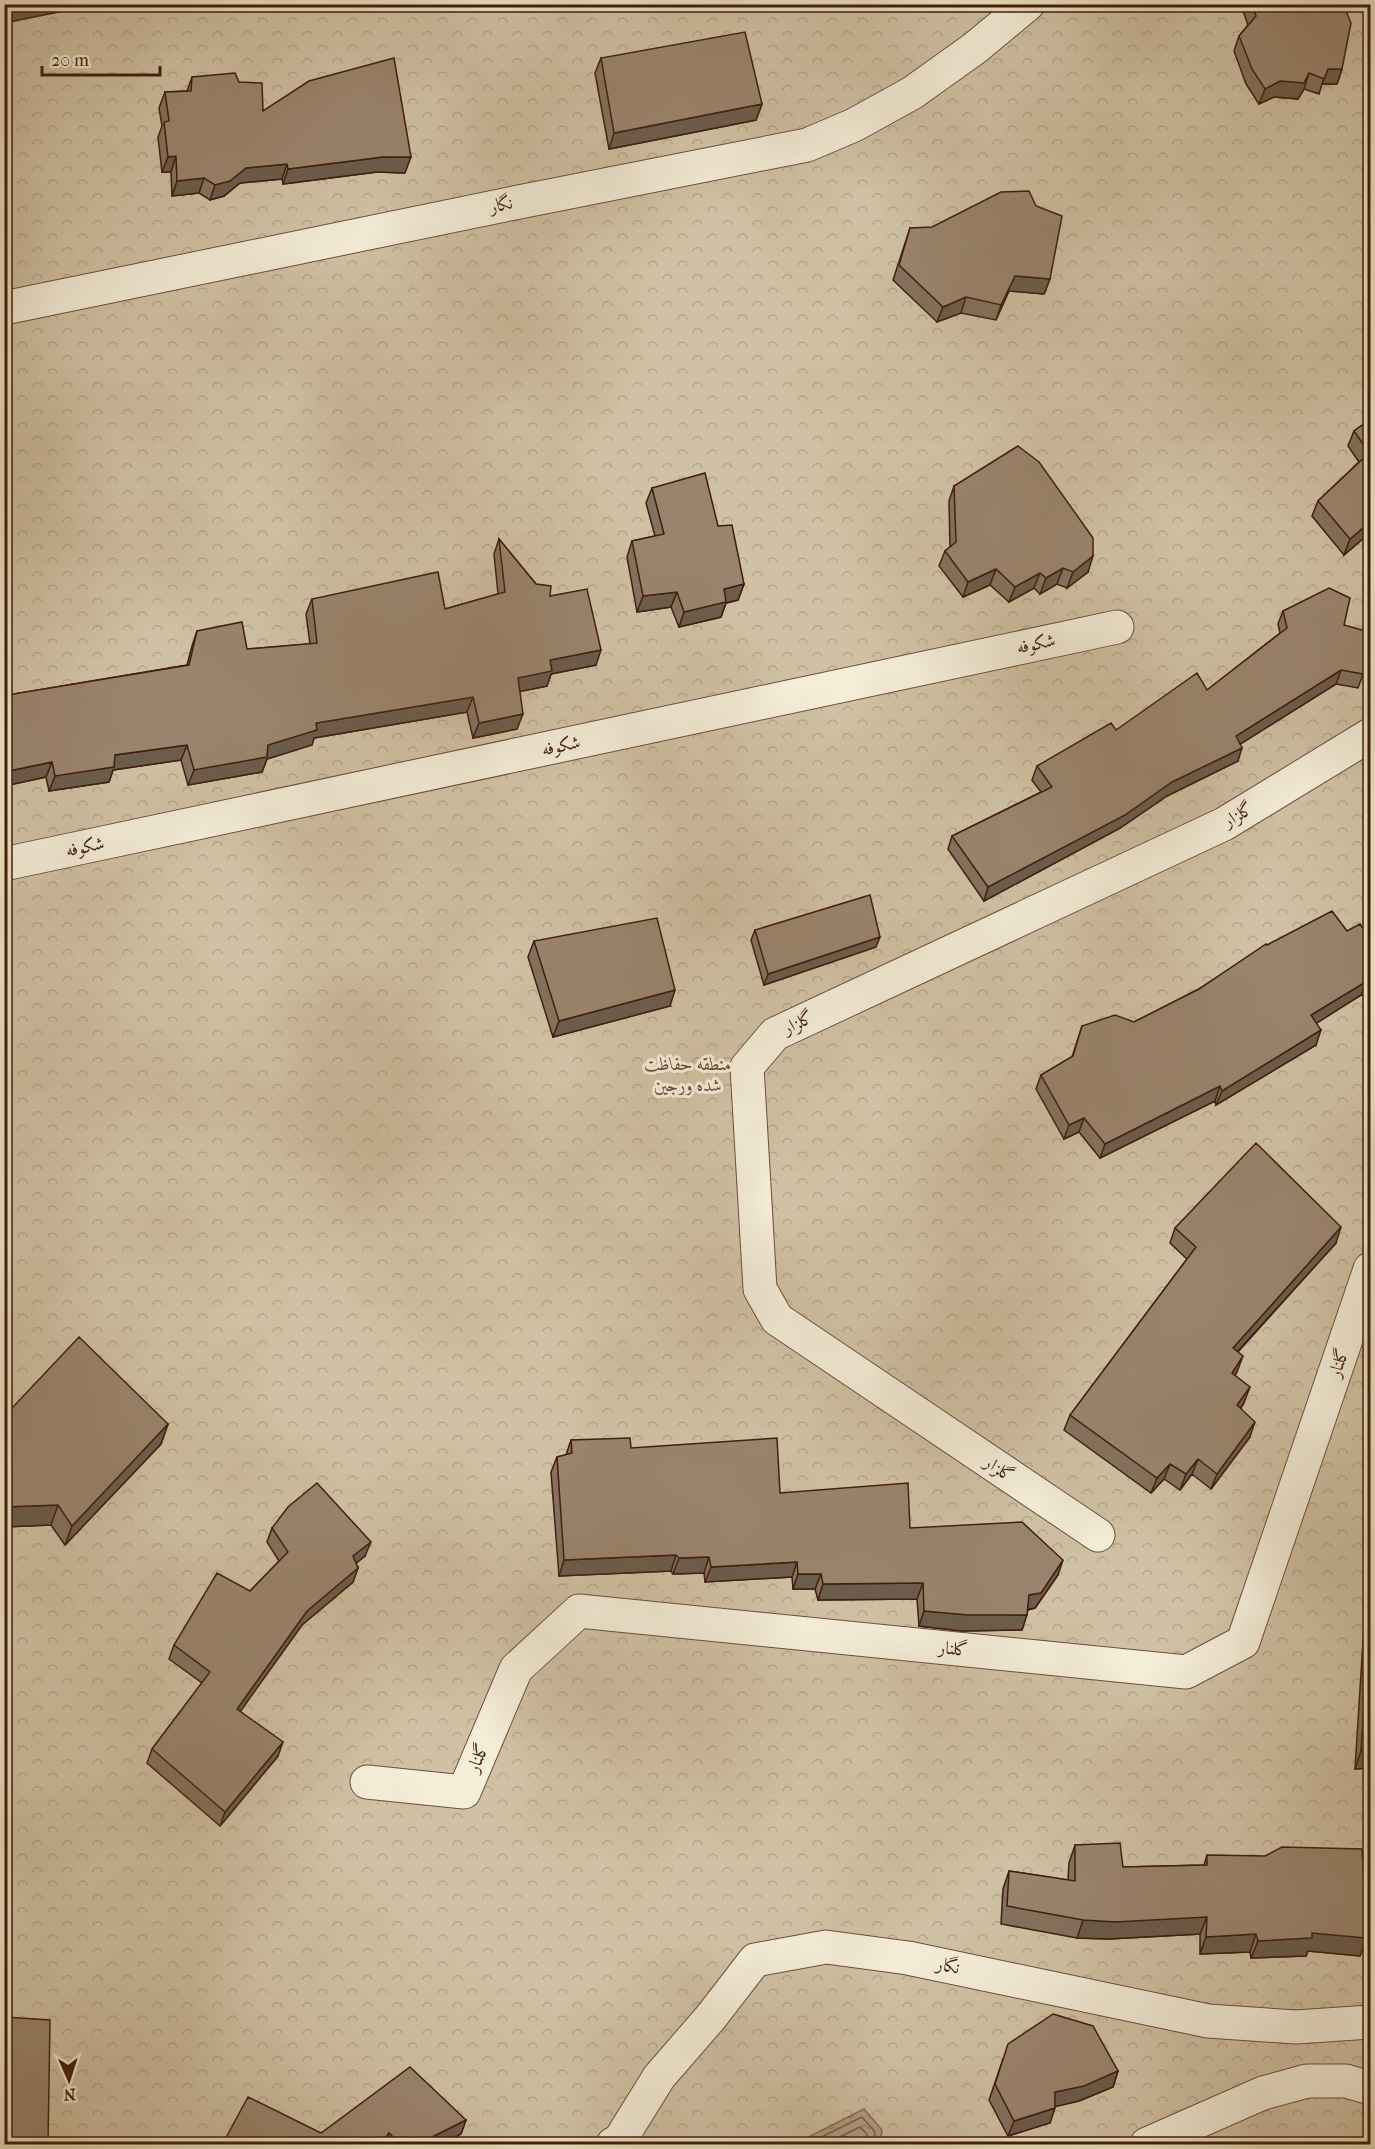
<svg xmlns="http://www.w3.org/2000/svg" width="1375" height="2149" viewBox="0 0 1375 2149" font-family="'IM FELL French Canon',Amiri,serif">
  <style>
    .park { fill: url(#park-crowns); stroke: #886f5a; stroke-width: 1.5 }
    .water { fill: url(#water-ripples); stroke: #856c56; stroke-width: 1.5 }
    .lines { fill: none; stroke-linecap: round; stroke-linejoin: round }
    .shore { stroke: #7a5e4a; stroke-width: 1.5 }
    .minor-casing { stroke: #6c4e3c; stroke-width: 35 }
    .minor { stroke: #f4edd8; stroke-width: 33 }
    .wall { fill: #84725e; stroke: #401d0f; stroke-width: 1.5 }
    .shaded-wall { fill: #6c5c4c; stroke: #401d0f; stroke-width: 1.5 }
    .building { fill: #9a846d; stroke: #401d0f; stroke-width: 1.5 }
    .labels { text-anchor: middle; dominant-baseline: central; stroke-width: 6; stroke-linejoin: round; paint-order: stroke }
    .street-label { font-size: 18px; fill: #401d0f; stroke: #f4edd8 }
    .park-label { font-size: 18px; font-style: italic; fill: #644634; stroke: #f4edd8 }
  </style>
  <defs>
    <pattern id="park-crowns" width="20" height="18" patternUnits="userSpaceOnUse" patternTransform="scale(1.5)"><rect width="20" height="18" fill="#d0c1a4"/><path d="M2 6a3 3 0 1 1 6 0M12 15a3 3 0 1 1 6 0" fill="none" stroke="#b4a58c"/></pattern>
    <pattern id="water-ripples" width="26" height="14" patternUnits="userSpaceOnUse" patternTransform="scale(1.5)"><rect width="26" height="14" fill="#b3a086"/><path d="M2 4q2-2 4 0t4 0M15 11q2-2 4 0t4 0" fill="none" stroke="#93826c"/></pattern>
  </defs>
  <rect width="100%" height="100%" fill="#eee3c3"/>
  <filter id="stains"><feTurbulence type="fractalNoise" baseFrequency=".00333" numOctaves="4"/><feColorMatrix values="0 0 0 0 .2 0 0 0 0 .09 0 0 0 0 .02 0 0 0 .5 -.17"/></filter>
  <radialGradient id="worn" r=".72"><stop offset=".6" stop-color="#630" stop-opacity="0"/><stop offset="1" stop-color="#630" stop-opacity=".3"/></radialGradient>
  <path class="park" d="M5,5h1365v2139h-1365z"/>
  <path class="water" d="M864,2109l18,21 -2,14h-85z"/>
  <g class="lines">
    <path class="shore" d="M807,2144l55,-27 13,15 -1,12
      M825,2144l35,-17 7,7v10"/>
    <defs>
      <path id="minor" d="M4,308l510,-105 293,-58 47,-20 58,-32 63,-45 53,-44
        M4,864l1113,-237
        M1098,1535l-321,-216 -17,-30 -13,-222 28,-33 449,-210 146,-89
        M367,1782l97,10 52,-123 63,-58 607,61 57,-30 127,-373
        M613,2144l7,-4 39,-63 52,-60 44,-57 71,-13 82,11 300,63 88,6 74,-5
        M1147,2144l116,-51 44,-12h39l24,7"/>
    </defs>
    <use href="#minor" class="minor-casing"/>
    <use href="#minor" class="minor"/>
  </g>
  <path class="wall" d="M1244,4h99l-1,65 -5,15h-15l-3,10 -15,-5 -6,10 -24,-2 -15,7 -13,-20 -12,-33 5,-15 9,-11 -6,-17z
    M601,58l161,46 -6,16 -147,29 -14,-76z
    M192,77l47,5 24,29 142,62 -28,-1 -94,12 -1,-5 -42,4 -16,13 -14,4 -11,-7 -27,3 -1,-24h-9l-4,-35 4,-11 -3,-18 6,-16 22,-1z
    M910,228l140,51 -6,15 -35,-3 -13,29 -35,-7 -24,9 -44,-42z
    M1371,419v113l-27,23 -32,-39 6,-15 41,-39 -11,-16 6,-15z
    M954,486l134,86 -21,16 -10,-4 -17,10 -6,-6 -25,14 -19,-17 -27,12 -24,-31 6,-15 5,-4 -1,-46z
    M652,488l66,38 26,58 -6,16 -12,3 -5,14 -42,10 -8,-20 -34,5 -10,-55 5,-16 23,-5 -9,-33z
    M499,539l37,45 14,12 46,69 -45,9 -4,12 -27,5 -3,38 -44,9 -6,-26 -153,26 -2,7 -45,14 -5,13 -74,13 -7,-25 -68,10 -4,12 -60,9 -3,-14 -42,9v-103l4,12 179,-30 5,-19 5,-15 50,18 63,-5 -4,-30 6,-15 133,10 53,-15 -4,-40z
    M1283,611l61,14 19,49 -5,14 -22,-4 -96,60 -2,17 -71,35 -47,32 -136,73 -36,-52 4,-13 89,-44 -9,-12 5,-14 170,-76 73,-57 -2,-9z
    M755,930l121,17 -112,38 -13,-45z
    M1347,931l24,9v59l-10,-4 -45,28v22l-100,60 -1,-4 -115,57 -21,-26 -15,7 -28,-50 5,-14 31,-18 10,-31 52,-4 65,-33 68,-44z
    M534,941l136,65 -117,31 -25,-80z
    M1175,1228l161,15 -98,109 -1,20 -2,3 9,28 -3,5 9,29 -39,52 -19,-15 -12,16 -16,-11 -13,14 -87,-63 6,-15 117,-156 -17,-16z
    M4,1407l164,17 -7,20 -96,101 -14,-20 -47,2z
    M571,1440l60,8 149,45 130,35 148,47 -23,33 -7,2 -6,20 -60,1 -43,-5 -2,-27 -99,1 -3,-11h-22l-1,-12 -87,5 -1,-9 -31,1 -2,-3 -112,5 -8,-104 6,-15 9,-2z
    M1371,1527v241l-16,1 15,-239z
    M272,1528l93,28 -9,7 2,5 -5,14 -51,43 -62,86 38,45 -58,70 -73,-63 5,-14 50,-66 -33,-24 5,-14 76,-54 29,-30 -12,-19z
    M1075,1845l48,22 81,-2 3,-10 157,90 -4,11 -52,-5 -2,5 -55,2 -1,-6 -50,2v-20l-91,5 -32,-1 -76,-14 2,-35 6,-18 59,9 1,-17z
    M1003,2059l115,12 -5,16 -34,14 -24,5 -5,17 -42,13 -19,-36z
    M466,2120l-5,14 -21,11h-218l99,-12z"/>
  <path class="shaded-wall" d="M48,4h27l-2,5 -69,14v-10z
    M1328,69h14l-5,15h-15z
    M1309,73l-5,16 -6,10 -24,-2 -15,7 6,-15 15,-8z
    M762,104l-6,16 -147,29 5,-16z
    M176,156l-5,16h-9l6,-15z
    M383,157h28l-6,16 -28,-1 -94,12 5,-15z
    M287,164l-5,15 -42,4 -16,13 -14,4 5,-15 31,-17z
    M204,178l-5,15 -27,3 5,-15z
    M1015,276l35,3 -6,15 -35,-3 -13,29 5,-15z
    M966,297l-5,16 -24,9 6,-15z
    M1371,521v11l-27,23 6,-16z
    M1093,556l-5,16 -21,16 6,-16z
    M1063,568l-6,16 -17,10 6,-16z
    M996,569l-6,16 -27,12 5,-15z
    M1040,573l-6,15 -25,14 6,-15z
    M744,584l-6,16 -12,3 -5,14 -42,10 5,-15 40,-23z
    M677,592l-6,15 -34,5 6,-16z
    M601,650l-5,15 -45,9 -4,12 -34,7 5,-15 32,-18z
    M1341,670l-5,14 -105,66 5,-14z
    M473,697l-6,15 -153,26 -2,7 -45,14 -5,13 -74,13 6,-15 74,-25 48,-22z
    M523,714l-6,15 -44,9 6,-15z
    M187,745l-6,15 -68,10 -4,12 -60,9 6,-15 60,-21z
    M1242,748l-4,13 -71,35 -47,32 -136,73 4,-14 184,-105z
    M52,762l-6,15 -42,9v-14z
    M880,937l-4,10 -112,38 4,-11z
    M1367,981l-6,14 -55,35 5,-15z
    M675,990l-5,16 -117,31 6,-16z
    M1321,1030l-5,15 -100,60 6,-14z
    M1220,1086l-5,15 -115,57 5,-14z
    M1084,1118l-5,14 -15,7 5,-14z
    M1341,1227l-5,16 -109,120 6,-15z
    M1243,1356l-6,16 -10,17 5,-16z
    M1250,1387l-6,16 -12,17 5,-15z
    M1255,1422l-5,15 -39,52 6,-15z
    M168,1424l-7,20 -96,101 7,-19z
    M1198,1459l-6,15 -12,16 6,-16z
    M1170,1464l-6,15 -13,14 6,-15z
    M58,1505l-7,20 -47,2v-20z
    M371,1542l-6,14 -17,14 5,-14z
    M676,1555l-5,16 -112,5 5,-16z
    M709,1557l-5,16 -31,1 6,-16z
    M1063,1560l-5,15 -23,33 -12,2 6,-15z
    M797,1562l-5,15 -87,5 6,-15z
    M358,1568l-5,14 -51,43 -70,98 5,-14 70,-98z
    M798,1574h23l-6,15h-22z
    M923,1583l-6,16 -99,1 5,-16z
    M924,1611l103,4 -5,15 -60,1 -43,-5z
    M283,1742l-5,14 -58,70 5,-14z
    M1361,1751h10v17l-16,1z
    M1207,1917l-7,17 -91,5 -32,-1 6,-18z
    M1366,1928h5v18l-7,-1 -4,11 -52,-5 -2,5 -55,2 7,-17 54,-8z
    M1256,1934l-6,18 -50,2 6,-17z
    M1118,2071l-5,16 -34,14 -29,7 5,-16z
    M1055,2108l-5,15 -42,13 6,-15z
    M466,2120l-5,14 -21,11h-24z
    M389,2133l-4,12h-4z"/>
  <path class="building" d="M4,4h44l-44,9z
    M1252,4h91l8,19 -9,46h-14l-4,10 -15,-6 -5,10 -24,-2 -15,8 -13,-20 -13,-33 17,-20z
    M745,32l17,72 -148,29 -13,-75z
    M394,58l17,99h-28l-95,12 -1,-5 -41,4 -16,13 -15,4 -11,-7 -27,3 -1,-25 -8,1 -4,-35 5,-1 -4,-29 26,-1 1,-14 43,-4 4,9 23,1 1,28 46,-30z
    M1029,191l7,15 26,10 -12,63 -35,-3 -14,29 -35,-8 -23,10 -44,-42 11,-37 22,-1 69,-35z
    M1371,419v102l-21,18 -32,-38 51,-48 -15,-22z
    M1018,446l21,16 54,76v18l-20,16 -10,-4 -17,10 -6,-5 -25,14 -19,-18 -28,13 -23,-31 11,-9 -2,-56z
    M705,473l13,53 14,-1 12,59 -20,5 2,13 -42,10 -7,-20 -34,4 -11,-55 32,-7 -12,-46z
    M499,539l37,45 15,2 -1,10 37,-7 14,61 -51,10 2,11 -34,7 5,36 -44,9 -6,-26 -157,26 1,7 -49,15 -1,12 -73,13 -7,-25 -72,10 -1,12 -59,9 -3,-14 -48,10v-89l4,12 181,-30 8,-34 45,-9 5,27 70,-6 -5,-44 126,-27 7,37 60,-17z
    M1329,588l21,10 -6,27 22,6 -3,43 -22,-4 -105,66 6,12 -70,34 -47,33 -137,72 -36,-51 100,-49 -15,-21 74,-43 5,7 81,-57 10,17 80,-62 -4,-17z
    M870,895l10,42 -112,37 -13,-44z
    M1332,911l15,20 13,-7 11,16v42l-4,-1 -56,34 10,15 -99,61 -2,-5 -115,58 -21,-26 -15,7 -28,-50 32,-19 9,-30 33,-11 19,7 65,-33 67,-45 1,1z
    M657,918l18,72 -116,31 -25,-80z
    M1256,1143l85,84 -108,121 10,8 -11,17 18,14 -13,18 18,17 -38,52 -19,-15 -12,15 -16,-10 -13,14 -87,-63 126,-168 -21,-19z
    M79,1337l89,87 -96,102 -14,-21 -54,2v-100h9z
    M630,1438l1,10 146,-10 3,55 128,-10 2,45 112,-6 41,38 -22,33 -12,2 -2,20h-59l-44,-4 -1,-28 -100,1 -2,-10h-23l-1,-12 -86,5 -2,-10 -30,1 -3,-3 -112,5 -7,-103 15,-4 -1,-13z
    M317,1483l54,59 -18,14 5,12 -51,43 -70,98 46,33 -58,70 -73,-63 58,-77 -36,-27 43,-72 33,18 38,-39 -16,-24 16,-21z
    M1371,1599v152h-10z
    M1120,1843l3,24 84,-2v-10l58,1 17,-9 80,2 2,35 7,-4v48h-5v10l-54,-5v5l-54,3 -2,-7 -50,3 1,-20 -92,5 -32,-2 -76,-14 2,-35 66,10v-36z
    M1053,2014l40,12 25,45 -34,15 -29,6v16l-41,13 -19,-37 13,-40z
    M4,2017l46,3 -2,125h-44z
    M410,2067l56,53 -50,25h-15l-12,-12 -8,12h-159l26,-48 73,36z"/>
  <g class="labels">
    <g class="street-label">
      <text transform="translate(501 205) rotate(-12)">نگار</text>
      <text transform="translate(1036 644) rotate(-12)">شکوفه</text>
      <text transform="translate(561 746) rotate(-12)">شکوفه</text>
      <text transform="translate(1238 815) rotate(-30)">گلزار</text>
      <text transform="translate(85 847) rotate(-12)">شکوفه</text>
      <text transform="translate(798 1023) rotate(-25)">گلزار</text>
      <text transform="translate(1339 1363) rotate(-71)">گلنار</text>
      <text transform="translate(999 1469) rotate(34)">گلزار</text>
      <text transform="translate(953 1649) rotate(6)">گلنار</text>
      <text transform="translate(478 1758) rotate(-67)">گلنار</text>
      <text transform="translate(948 1966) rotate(12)">نگار</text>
    </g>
    <g class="park-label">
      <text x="688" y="1064">منطقه حفاظت<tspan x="688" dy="21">شده ورجین</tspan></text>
    </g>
  </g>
  <rect width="1375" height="2149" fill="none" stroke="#eee3c3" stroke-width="24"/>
  <rect x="6" y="6" width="1363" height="2137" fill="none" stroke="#401d0f" stroke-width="3"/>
  <rect x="12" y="12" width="1351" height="2125" fill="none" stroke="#401d0f" stroke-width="1.5"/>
  <g transform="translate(69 2080) rotate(177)" stroke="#f4edd8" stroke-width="4.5" paint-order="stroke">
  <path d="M0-4.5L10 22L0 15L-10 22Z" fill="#401d0f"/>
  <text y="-9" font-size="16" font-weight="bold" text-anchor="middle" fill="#401d0f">N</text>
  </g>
  <path d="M42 66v9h118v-9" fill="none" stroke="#401d0f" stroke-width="3"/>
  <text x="51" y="66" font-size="18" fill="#401d0f" stroke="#f4edd8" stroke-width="4.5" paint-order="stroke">20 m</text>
  <rect width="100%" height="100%" filter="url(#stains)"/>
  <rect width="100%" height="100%" fill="url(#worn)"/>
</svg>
